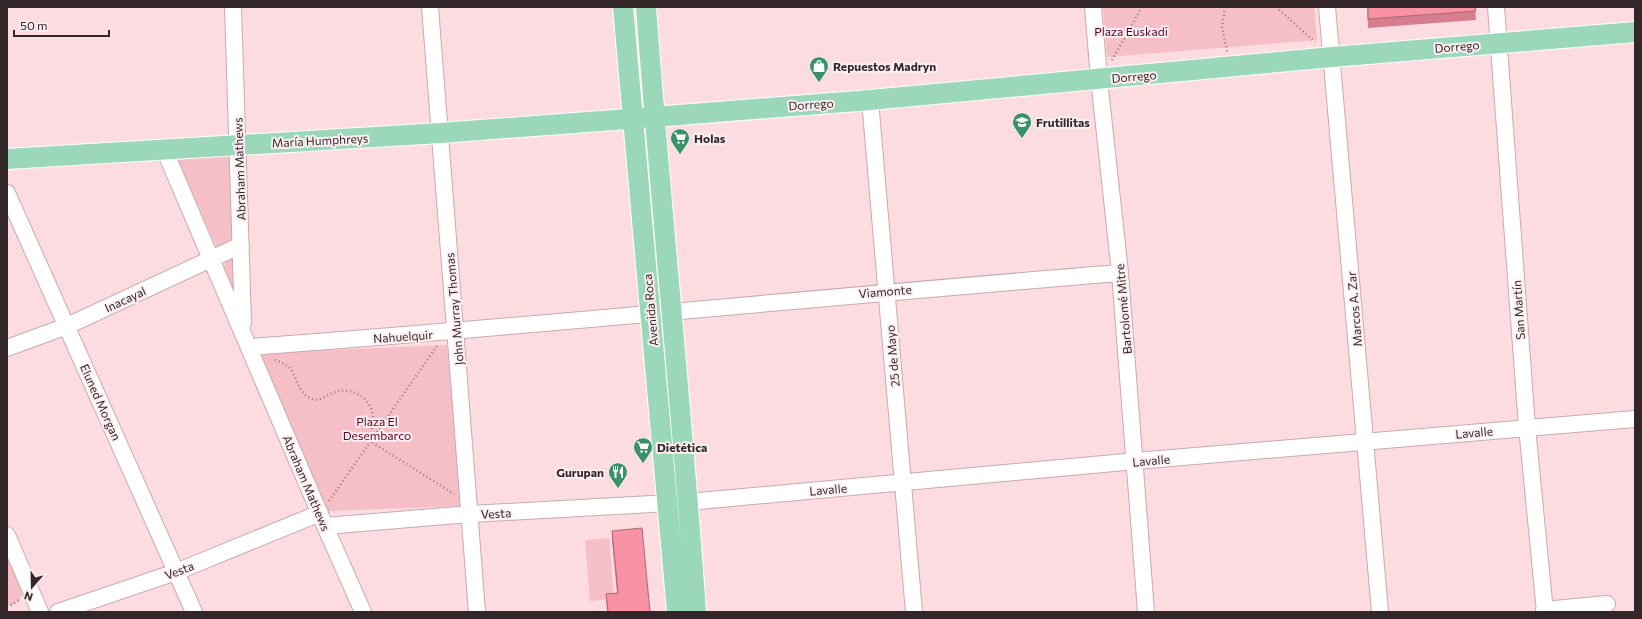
<svg xmlns="http://www.w3.org/2000/svg" width="1642" height="619" viewBox="0 0 1642 619" font-family="Commissioner,sans-serif">
  <style>
    .green { fill: #f6bec6 }
    .lines { fill: none; stroke-linecap: round; stroke-linejoin: round }
    .minor-casing { stroke: #c9aaae; stroke-width: 18 }
    .major-casing { stroke: #fff; stroke-width: 22 }
    .path { stroke: #967f83; stroke-width: 2.5; stroke-dasharray: 1 3; stroke-linecap: butt }
    .minor { stroke: #fff; stroke-width: 16 }
    .major { stroke: #9bd8ba; stroke-width: 20 }
    .wall { fill: #d67e8e }
    .building { fill: #f992a5; stroke: #ae6674 }
    .labels { text-anchor: middle; dominant-baseline: central; stroke-width: 4; stroke-linejoin: round; paint-order: stroke }
    .park-label { font-size: 12px; fill: #5d0023; stroke: #fceff1 }
    .street-label { font-size: 12px; fill: #332628; stroke: #fceff1 }
    .poi-label { font-size: 12px; font-weight: bold; fill: #332628; stroke: #fceff1; text-anchor: start }
  </style>
  <rect width="100%" height="100%" fill="#fddce1"/>
  <path class="green" d="M1103,7h211l3,33 -210,17z
    M232,150l4,91 -19,7 -42,-92z
    M230,258l5,2 2,38 -13,-30 2,-9z
    M447,345l15,161 -134,5 -69,-158z
    M609,538l5,61 -24,2 -5,-61z
    M7,551l16,38 -3,11 -9,6 -4,-1z"/>
  <g class="lines">
    <defs>
      <path id="minor" d="M233,7l10,316
        M430,7l47,605
        M1093,7l6,72 21,194 26,339
        M1327,7l53,605
        M1496,7l31,420 18,185
        M870,100l44,512
        M164,149l161,377 38,86
        M7,193l187,419
        M250,347c290,-21 580,-51 870,-74
        M7,348l60,-22 174,-81
        M325,526l145,-12 218,-12 448,-41 499,-42
        M7,535l33,77
        M1544,610l63,-6
        M58,612l118,-40 144,-59"/>
      <path id="major" d="M623,7l54,605
        M646,7c15,202 36,403 50,605
        M7,159l433,-26 214,-16 216,-17 462,-43 303,-25"/>
    </defs>
    <use href="#minor" class="minor-casing"/>
    <use href="#major" class="major-casing"/>
    <path class="path" d="M1225,7l-3,20 5,25
      M1276,7l39,35
      M1112,60l30,-53
      M275,360c5,2 10,4 14,7 9,10 8,26 23,32 9,3 15,-5 23,-7 16,-6 37,6 38,25 0,7 -2,16 -3,24l84,53
      M329,501l108,-155
      M7,604l5,1 8,-6"/>
    <use href="#minor" class="minor"/>
    <use href="#major" class="major"/>
  </g>
  <path class="wall" d="M1367,7h108l1,13 -108,8z
    M612,531l38,81h-43l-1,-18 11,-1 -5,-53z"/>
  <path class="building" d="M1368,7h107l1,4 -108,8z
    M642,528l8,84h-42l-2,-18 12,-1 -6,-62z"/>
  <defs>
    <symbol id="shop-pin" viewBox="-11 -11 22 30"><path d="M0 17L-7.5 6A9.5 9.5 0 1 1 7.5 6Z" fill="#389267" stroke="#fceff1"/><path d="M-5-2.5h2.3a2.7 3.5 0 0 1 5.4 0H5L5.5 6h-11ZM-1.5-2.5h3a1.5 2.3 0 0 0-3 0Z" fill="#fff"/></symbol>
    <symbol id="school-pin" viewBox="-11 -11 22 30"><path d="M0 17L-7.5 6A9.5 9.5 0 1 1 7.5 6Z" fill="#389267" stroke="#fceff1"/><path d="M0-5L7-2L0 1L-7-2ZM-4 1L0 2.5L4 1V4Q0 6-4 4Z" fill="#fff"/></symbol>
    <symbol id="supermarket-pin" viewBox="-11 -11 22 30"><path d="M0 17L-7.5 6A9.5 9.5 0 1 1 7.5 6Z" fill="#389267" stroke="#fceff1"/><path d="M-6-5.5h2.5l.6 2H6L4.5 2H-2.5L-4.4-4H-6ZM-1.5 3.2a1.3 1.3 0 1 0 .1 0ZM3 3.2a1.3 1.3 0 1 0 .1 0Z" fill="#fff"/></symbol>
    <symbol id="restaurant-pin" viewBox="-11 -11 22 30"><path d="M0 17L-7.5 6A9.5 9.5 0 1 1 7.5 6Z" fill="#389267" stroke="#fceff1"/><path d="M-5-6h1v4h1v-4h1v4h1v-4h1v5L-1.5 .5V6h-2V.5L-5-1ZM5-6V6H3V1.5H1.5Q1.5-4 5-6Z" fill="#fff"/></symbol>
  </defs>
  <g fill-rule="evenodd">
    <use href="#shop-pin" x="808" y="55" width="22" height="30"/>
    <use href="#school-pin" x="1011" y="111" width="22" height="30"/>
    <use href="#supermarket-pin" x="669" y="127" width="22" height="30"/>
    <use href="#supermarket-pin" x="632" y="436" width="22" height="30"/>
    <use href="#restaurant-pin" x="607" y="461" width="22" height="30"/>
  </g>
  <g class="labels">
    <g class="park-label">
      <text x="1131" y="31">Plaza Euskadi</text>
      <text x="377" y="421">Plaza El<tspan x="377" dy="14">Desembarco</tspan></text>
    </g>
    <g class="street-label">
      <text transform="translate(1457 46) rotate(-5)">Dorrego</text>
      <text transform="translate(1134 76) rotate(-5)">Dorrego</text>
      <text transform="translate(811 104) rotate(-4)">Dorrego</text>
      <text transform="translate(320 140) rotate(-3)">María Humphreys</text>
      <text transform="translate(239 169) rotate(-92)">Abraham Mathews</text>
      <text transform="translate(885 291) rotate(-5)">Viamonte</text>
      <text transform="translate(125 299) rotate(-25)">Inacayal</text>
      <text transform="translate(454 309) rotate(-95)">John Murray Thomas</text>
      <text transform="translate(1123 309) rotate(-95)">Bartolomé Mitre</text>
      <text transform="translate(1354 309) rotate(-95)">Marcos A. Zar</text>
      <text transform="translate(650 310) rotate(-95)">Avenida Roca</text>
      <text transform="translate(1518 310) rotate(-94)">San Martín</text>
      <text transform="translate(403 336) rotate(-4)">Nahuelquir</text>
      <text transform="translate(892 356) rotate(-95)">25 de Mayo</text>
      <text transform="translate(101 402) rotate(66)">Eluned Morgan</text>
      <text transform="translate(1474 432) rotate(-5)">Lavalle</text>
      <text transform="translate(1151 460) rotate(-5)">Lavalle</text>
      <text transform="translate(307 483) rotate(67)">Abraham Mathews</text>
      <text transform="translate(828 489) rotate(-5)">Lavalle</text>
      <text transform="translate(496 513) rotate(-3)">Vesta</text>
      <text transform="translate(179 570) rotate(-21)">Vesta</text>
    </g>
    <g class="poi-label">
      <text x="833" y="66">Repuestos Madryn</text>
      <text x="1036" y="122">Frutillitas</text>
      <text x="694" y="138">Holas</text>
      <text x="657" y="447">Dietética</text>
      <text x="604" y="472" text-anchor="end">Gurupan</text>
    </g>
  </g>
  <rect width="1642" height="619" fill="none" stroke="#332628" stroke-width="16"/>
  <g transform="translate(32 587) rotate(200)" stroke="#fceff1" stroke-width="3" paint-order="stroke">
  <path d="M0-3L7 15L0 10L-7 15Z" fill="#332628"/>
  <text y="-6" font-size="11" font-weight="bold" text-anchor="middle" fill="#332628">N</text>
  </g>
  <path d="M14 30v6h95v-6" fill="none" stroke="#332628" stroke-width="2"/>
  <text x="20" y="30" font-size="12" fill="#332628" stroke="#fceff1" stroke-width="3" paint-order="stroke">50 m</text>
</svg>
